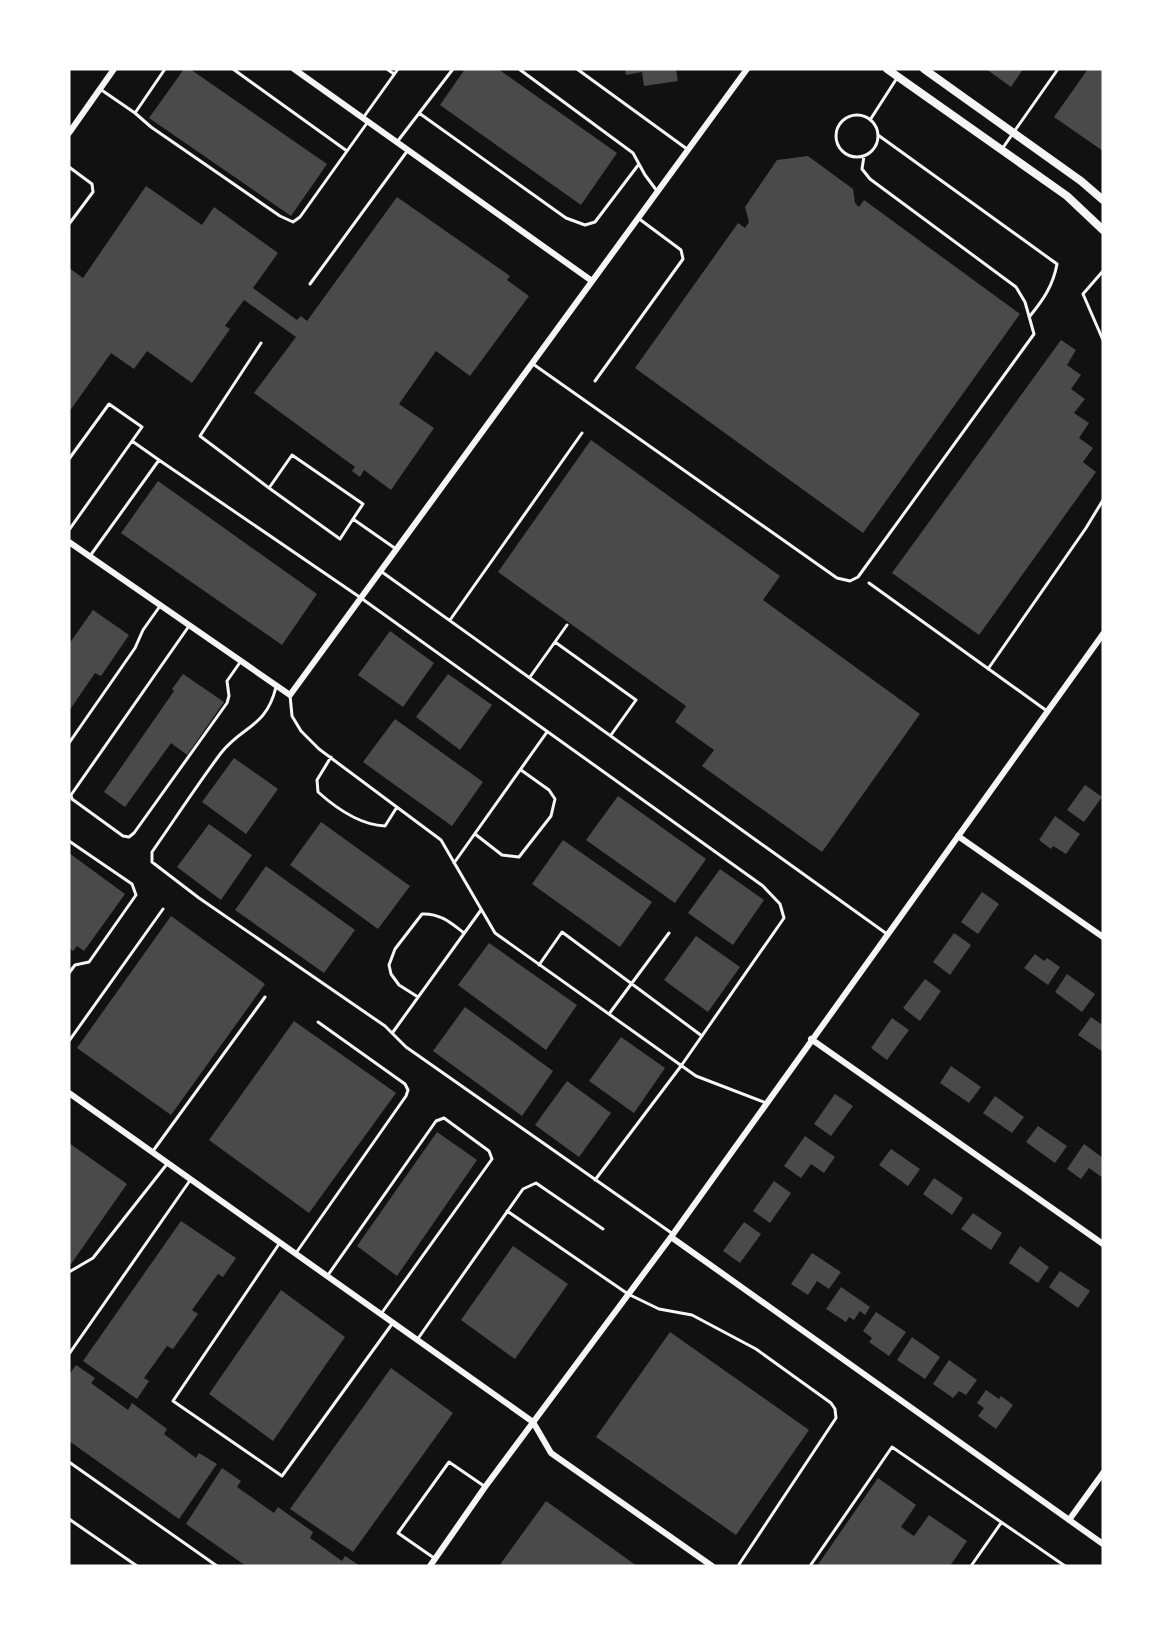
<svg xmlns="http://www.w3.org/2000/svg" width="1172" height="1635" viewBox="0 0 1172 1635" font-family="'Public Sans',sans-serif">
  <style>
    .building { fill: #4a4a4a }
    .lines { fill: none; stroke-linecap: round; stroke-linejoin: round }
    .service { stroke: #f5f5f5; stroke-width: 3 }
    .minor { stroke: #f5f5f5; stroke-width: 6 }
    .tertiary { stroke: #f5f5f5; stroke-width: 8 }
  </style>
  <rect width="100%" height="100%" fill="#111"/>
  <path class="building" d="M184,69h6l137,95 -36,52 -142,-98z
    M465,69h33l119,84 -36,52 -141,-100z
    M625,69h51l2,12 -34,5 -2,-14 -16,3z
    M986,69h37l-12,18z
    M1088,69h15v82l-49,-34z
    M808,156l45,33 2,14 4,4 5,-7 156,114 -157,219 -228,-165 103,-145 7,5 4,-6 -4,-15 32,-47z
    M146,186l56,39 12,-18 64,46 -25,35 44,32 4,-4 6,5 90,-124 113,79 -3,4 22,16 -59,80 -34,-25 -37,53 35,24 -43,62 -27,-20 -4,7 -8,-6 3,-4 -101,-74 42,-56 -52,-37 -19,26 5,3 -38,54 -45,-32 -13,18 -23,-16 -42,59v-144l14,10z
    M1061,340l15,10 -9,15 14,10 -10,14 14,10 -11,14 15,10 -10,15 14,10 -10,14 13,10 -117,163 -87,-62z
    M591,440l189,136 -17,24 157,114 -98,138 -120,-86 12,-16 -39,-28 11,-16 -188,-134z
    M158,481l159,113 -35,51 -161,-112z
    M93,610l36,25 -28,41 -6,-3 -26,38v-67z
    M390,631l44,32 -31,44 -45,-32z
    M183,674l41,28 -37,53 -16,-12 -46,64 -21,-15 70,-101 -2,-2z
    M448,674l44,31 -32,45 -44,-33z
    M395,719l88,63 -31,44 -89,-64z
    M234,758l44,31 -32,45 -44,-32z
    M1085,785l17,12 -18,25 -17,-12z
    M618,796l88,63 -31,44 -89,-63z
    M1055,816l25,18 -14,20 -13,-8 -2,3 -12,-9z
    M321,822l89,64 -32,43 -88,-64z
    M209,824l43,31 -31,45 -44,-33z
    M563,840l89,62 -32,45 -88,-63z
    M69,853l56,41 -41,57 -7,-5 -4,5 -4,-3z
    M266,866l89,64 -31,43 -89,-63z
    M720,869l44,31 -31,45 -45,-32z
    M982,892l17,12 -21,30 -17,-12z
    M171,916l94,68 -94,131 -94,-67z
    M954,933l17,12 -21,30 -17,-13z
    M696,936l44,31 -32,45 -44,-32z
    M489,943l88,62 -31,45 -88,-65z
    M1035,954l9,7 3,-3 13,9 -12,18 -24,-17z
    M1067,974l28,20 -13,18 -27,-20z
    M925,979l16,12 -21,30 -17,-13z
    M465,1007l88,64 -31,45 -89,-65z
    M1091,1017l10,7 2,-3v31l-25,-17z
    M892,1018l17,12 -22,30 -16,-12z
    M294,1021l102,72 -87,120 -100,-73z
    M621,1037l44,31 -31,45 -45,-32z
    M951,1066l30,21 -12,16 -29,-20z
    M567,1081l44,32 -32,44 -44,-32z
    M835,1094l18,12 -22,30 -17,-12z
    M995,1096l29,21 -12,16 -29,-20z
    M1038,1126l29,20 -12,17 -29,-21z
    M437,1132l40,28 -80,116 -40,-30z
    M805,1136l30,21 -11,16 -13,-9 -10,14 -17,-12z
    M69,1143l58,41 -56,80 -2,-1z
    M1084,1144l19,14v20l-14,-10 -8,11 -14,-10z
    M891,1149l29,20 -12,17 -29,-21z
    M934,1178l29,20 -11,17 -29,-21z
    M774,1181l17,12 -21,30 -17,-12z
    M973,1213l29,20 -11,17 -30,-21z
    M181,1221l55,37 -13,19 -5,-3 -26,36 6,4 -25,35 -6,-3 -23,32 5,3 -12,18 -54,-38z
    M744,1222l17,12 -21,29 -17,-12z
    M513,1246l55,38 -53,75 -54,-39z
    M1020,1246l29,21 -11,16 -29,-20z
    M812,1253l29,19 -12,17 -12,-8 -9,14 -17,-11z
    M1060,1271l30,20 -12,17 -29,-21z
    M841,1287l29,20 -5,8 -5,-4 -6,9 -5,-3 -3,5 -20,-13z
    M281,1290l64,47 -72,104 -64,-47z
    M876,1312l30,20 -17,24 -20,-14 3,-4 -9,-7z
    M670,1332l139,98 -73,105 -140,-98z
    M912,1337l28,20 -15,22 -28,-19z
    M949,1360l28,20 -11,15 -7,-4 -6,7 -20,-14z
    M76,1365l19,13 -4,5 37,27 4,-7 35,26 -3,5 32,24 3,-5 18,11 -38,55 -110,-78v-66z
    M391,1368l62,45 -100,139 -63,-43z
    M986,1390l13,9 2,-3 12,9 -17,24 -18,-13 6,-8 -7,-5z
    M222,1468l19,13 -4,6 37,26 4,-6 35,25 -3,6 32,23 3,-5 15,10h-114l-60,-42z
    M878,1478l38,27 -15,22 13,9 15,-21 38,26 -17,25h-133z
    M546,1501l91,65h-138z"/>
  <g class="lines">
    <path class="service" d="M233,69l114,82
      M387,69l7,5
      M519,69l114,84 12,22 12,16
      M577,69l110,80
      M100,89l35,24 16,14 129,89 13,6 7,-5 67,-94
      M135,113l30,-44
      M419,113l147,105 19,7 10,-3 44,-58
      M836 136a21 21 0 1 1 42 0a21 21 0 1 1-42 0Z
      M363,118l35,-49
      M870,120l27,-42
      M878,135l179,129c-4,22 -14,36 -27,52
      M397,142l56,-73
      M1002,149l56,-80
      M69,167l23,17 1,8 -24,32
      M1103,271l-20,23 20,46
      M310,284l98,-134
      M261,343l-61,93 69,52
      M533,364l304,214 13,3 8,-4 176,-243 -9,-32 -9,-15 -146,-108 -8,-10 2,-13
      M595,381l88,-122 -2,-9 -43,-32
      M132,441l27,19
      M69,459l40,-55 33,23 -73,103
      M353,519l10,-15 -71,-49 -23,33 71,51 13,-20 43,30
      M90,556l69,-96 202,138 402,288 17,18 4,14 -103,148 -86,114
      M382,572l505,362
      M869,583l178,128
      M450,620l132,-187
      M189,626l-118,169 1,4 51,37 6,1 5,-4 93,-130 2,-7 -2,-15 14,-20
      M555,642l81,58 -25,35
      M988,669l98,-141 17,-28
      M530,677l37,-52
      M276,687c-10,41 -33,38 -55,66 -24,32 -46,66 -69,99v10l47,36 186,128 21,21 267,187
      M290,695l2,21 9,15 18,18 122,91 54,93 201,143 70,27
      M69,743l66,-95 8,-18 17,-24
      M331,757l-14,23 1,12c19,17 42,33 67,34l12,-19
      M475,834l27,21 17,2 32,-41 4,-17 -6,-9 -28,-20
      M69,841l63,43 4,11 -47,67 -14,3 -6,8
      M454,863l93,-131
      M539,965l23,-33 140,104
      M418,997l-19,-12 -8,-11 -2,-9 6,-16 27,-35c18,-1 29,9 42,19
      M609,1014l60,-81
      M393,1032l88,-122
      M69,1041l94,-132
      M153,1151l112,-154
      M507,1211l121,83 31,15 33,6 64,34 75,54 4,6 1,9 -98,148
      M279,1244l-106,157 109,75 110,-152
      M296,1253l110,-157 2,-6 -3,-6 -87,-62
      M69,1272l24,-14 74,-94
      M328,1275l108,-154 8,-3 45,33 3,8 -111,155
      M417,1340l106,-151 13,-6 67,46
      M69,1354l122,-175
      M69,1462l148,104
      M69,1519l68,47
      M434,1558l-36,-25 51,-71 35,24
      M810,1566l82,-119 173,119
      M971,1566l30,-43"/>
    <path class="minor" d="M294,69l298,212
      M69,133l45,-64
      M69,542l221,153 457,-626
      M958,836l145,101
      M811,1039l292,205
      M69,1093l464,329 18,31 161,113
      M671,1237l432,307
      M1069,1520l34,-47
      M430,1566l55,-79 186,-250 432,-603"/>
    <path class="tertiary" d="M887,69l180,127 36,34
      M924,69l157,112 22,19"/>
  </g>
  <rect width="1172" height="1635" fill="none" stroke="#ffffff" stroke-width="141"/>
</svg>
